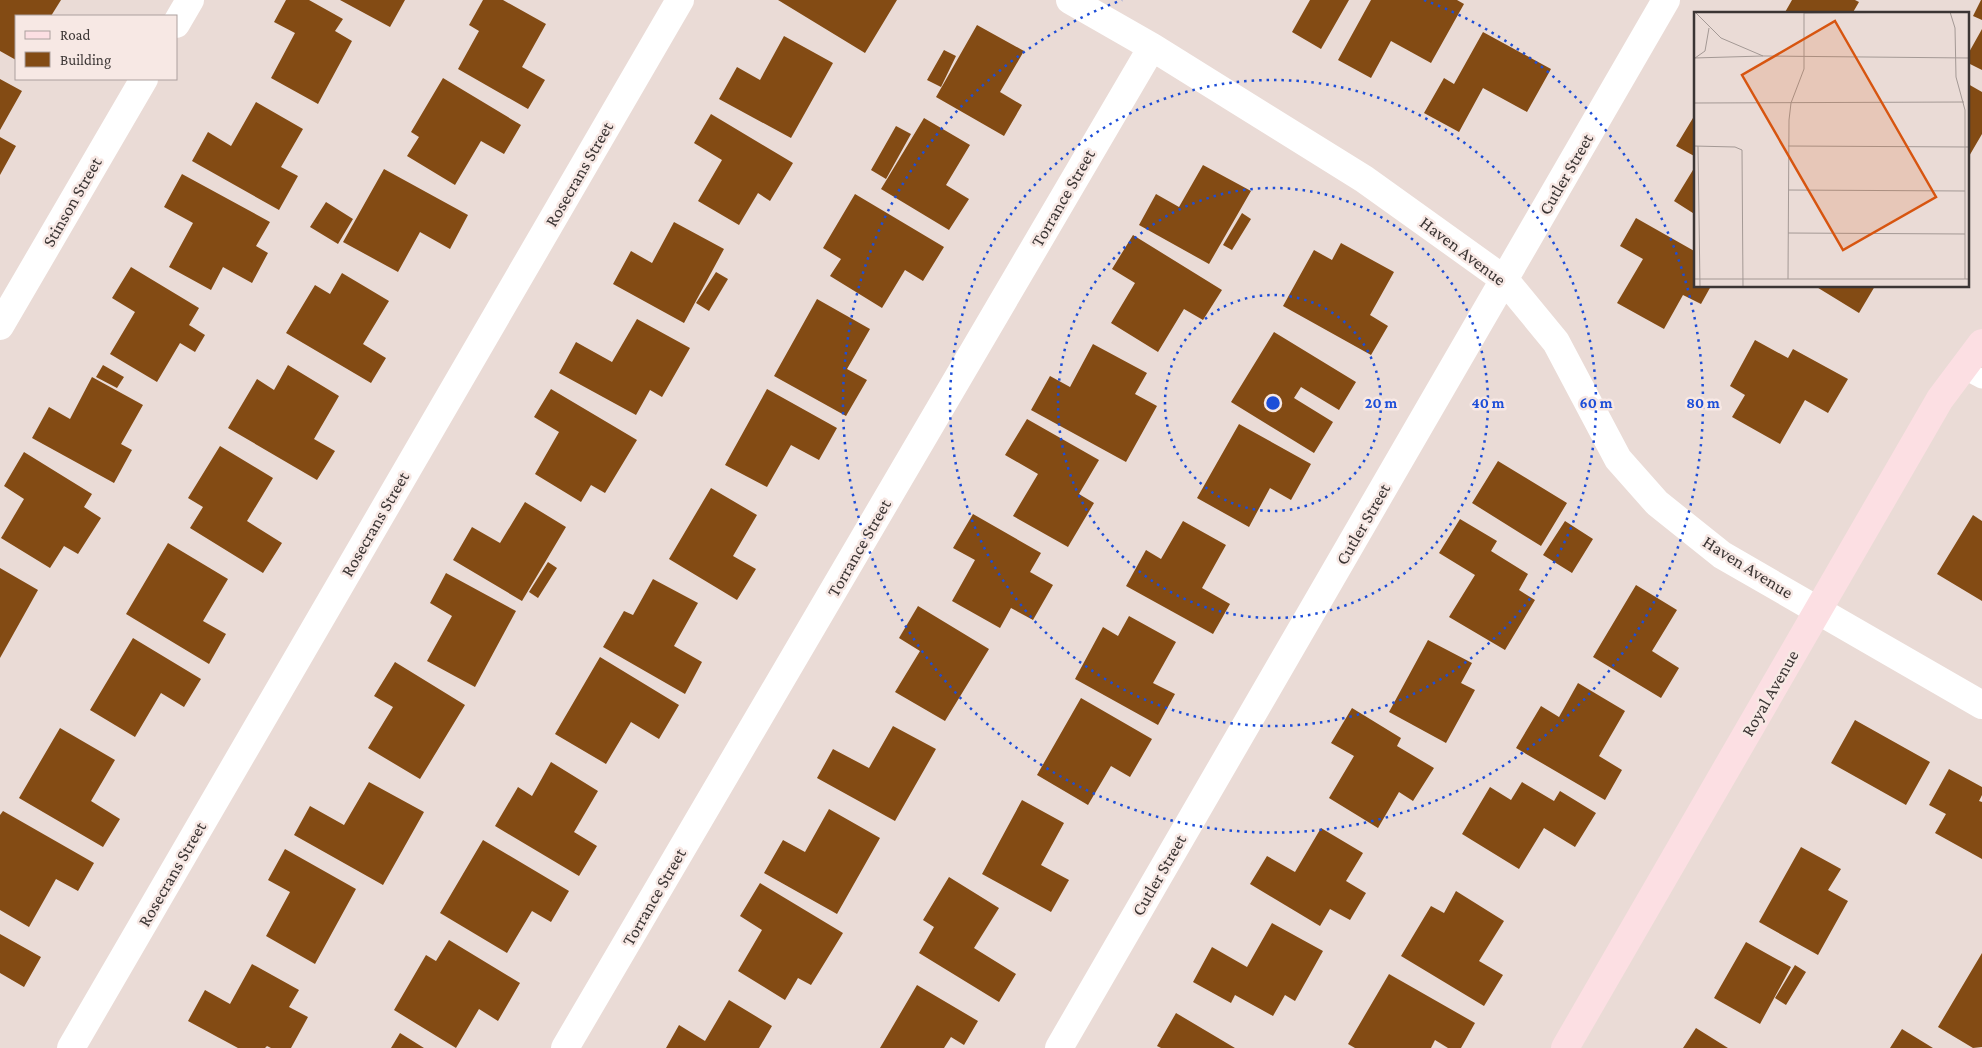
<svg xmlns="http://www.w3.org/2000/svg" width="1982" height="1048" viewBox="0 0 1982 1048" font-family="'Crimson Pro',serif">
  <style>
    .building { fill: #834b14 }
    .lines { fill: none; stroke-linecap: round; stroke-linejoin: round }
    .lane { stroke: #fff; stroke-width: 19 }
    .street { stroke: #fff; stroke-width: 28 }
    .secondary { stroke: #fcdfe3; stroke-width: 28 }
    .ring { fill: none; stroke: #1d4ed8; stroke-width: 2.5; stroke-dasharray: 2.5 5 }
    .labels { text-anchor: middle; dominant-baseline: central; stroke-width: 5; stroke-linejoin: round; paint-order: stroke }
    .street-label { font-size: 18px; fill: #3b3534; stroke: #f7e8e4 }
    .inset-road { fill: none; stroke: #a49995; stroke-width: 1 }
    .view { fill: #d75510; fill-opacity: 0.15; stroke: #d75510; stroke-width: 2.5 }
    .inset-edge { fill: none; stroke: #3b3534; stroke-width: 2.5 }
    .centre { fill: #1d4ed8; stroke: #f7e8e4; stroke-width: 2.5 }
    .ring-label { font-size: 15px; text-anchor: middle; font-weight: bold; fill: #1d4ed8; stroke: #f7e8e4; stroke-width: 5; stroke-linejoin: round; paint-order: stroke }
  </style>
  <rect width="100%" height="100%" fill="#eadbd6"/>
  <path class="building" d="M0,0h61l-10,16h-35v44l-16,-9z
    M286,0h23l34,19 -8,12 17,10 -34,63 -47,-26 24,-45 -21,-11z
    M340,0h65l-15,27z
    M483,0h20l43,24 -24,43 23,13 -17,29 -70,-40 21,-38 -10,-6z
    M778,0h119l-32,53z
    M1310,0h39l-28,49 -29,-17z
    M1371,0h86l7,4 -33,59 -40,-22 -20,37 -33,-18z
    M1792,0h63l4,2 -7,12h-68z
    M1981,0h1v20l-9,-4z
    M977,25l47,26 -24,41 22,13 -18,31 -68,-39z
    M1982,29v41l-14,-7v-9z
    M1483,32l68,37 -24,43 -44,-24 -24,44 -35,-19 20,-35 10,6z
    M784,36l49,27 -42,75 -72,-39 18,-32 23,13z
    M944,50l12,6 -15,31 -14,-7z
    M443,78l78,47 -17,29 -23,-13 -26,44 -48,-29 12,-19 -8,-5z
    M0,79l22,12 -22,39z
    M1968,84l14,8v42l-14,24z
    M256,102l47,27 -22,38 17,9 -19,34 -87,-49 16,-29 23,14z
    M1696,113v44l-20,-11z
    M711,114l82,49 -23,38 -12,-8 -19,32 -41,-24 24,-41 -28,-17z
    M924,118l46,27 -24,40 23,14 -20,31 -68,-41z
    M896,126l15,8 -25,45 -15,-9z
    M0,137l16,9 -16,29z
    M1203,165l48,26 -42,73 -70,-39 17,-31 23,13z
    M1696,165v50l-22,-14z
    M384,169l84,46 -18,34 -30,-17 -22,40 -55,-30z
    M182,174l88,48 -14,24 12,7 -16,30 -29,-16 -12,23 -42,-23 24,-44 -29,-16z
    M855,194l89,53 -21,34 -18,-11 -23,38 -52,-32 11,-17 -18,-11z
    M326,202l27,17 -15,25 -28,-17z
    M1242,213l9,6 -19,31 -9,-5z
    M1636,218l60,34v34h15l-10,18 -18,-9 -19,34 -47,-26 26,-44 -23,-13z
    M674,222l50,27 -40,74 -71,-39 18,-33 21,12z
    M1133,235l89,55 -19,30 -19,-11 -26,43 -47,-29 24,-40 -23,-14z
    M1341,243l53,29 -24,43 18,11 -17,29 -88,-49 31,-56 18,10z
    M131,267l68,41 -10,17 16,10 -10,17 -15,-9 -23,39 -47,-28 25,-42 -23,-14z
    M716,272l12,7 -19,32 -13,-8z
    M342,273l47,28 -26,43 23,14 -15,25 -85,-50 29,-48 15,9z
    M1815,286h60l-16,27z
    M817,299l53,30 -23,40 20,11 -21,36 -72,-40z
    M637,319l53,29 -28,49 -12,-7 -14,25 -77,-42 17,-31 36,20z
    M1274,332l82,50 -17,28 -38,-23 -7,11 39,24 -19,31 -83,-51z
    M1755,340l33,18 5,-9 55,30 -20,34 -23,-13 -25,44 -48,-27 13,-22 -15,-9z
    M1093,344l54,29 -12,21 22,12 -31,56 -95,-52 19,-34 20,11z
    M103,365l21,12 -7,11 -21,-11z
    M288,365l51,31 -25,43 21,12 -18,29 -89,-52 29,-49 17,11z
    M92,377l51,28 -22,39 11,6 -18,33 -82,-45 17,-31 21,12z
    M551,389l86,51 -32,53 -14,-8 -10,17 -46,-28 24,-42 -25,-15z
    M767,389l70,39 -18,32 -28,-15 -24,42 -42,-22z
    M1027,419l72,41 -20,34 15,9 -26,44 -55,-31 25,-42 -33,-19z
    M1239,424l72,40 -20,36 -21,-12 -21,39 -52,-29z
    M220,446l53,32 -26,43 35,22 -19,30 -73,-45 13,-21 -15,-9z
    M24,452l68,42 -8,13 17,11 -23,36 -14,-8 -14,22 -49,-30 23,-39 -20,-13z
    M1498,461l69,42 -26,43 -69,-43z
    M711,488l46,27 -24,41 23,13 -19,31 -68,-41z
    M525,502l41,25 -44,74 -69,-41 19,-33 28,16z
    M973,514l68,39 -11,19 23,13 -20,35 -22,-12 -11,20 -48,-27 23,-41 -22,-12z
    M1973,515l9,6v80l-45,-27z
    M1460,519l37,22 -6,10 37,23 -9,16 16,10 -30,50 -56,-33 26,-42 -36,-22z
    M1183,521l43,24 -24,43 28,16 -17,30 -87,-48 20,-36 15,9z
    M1565,521l28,18 -21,34 -29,-18z
    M168,543l60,36 -25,42 23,13 -17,30 -83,-50z
    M548,562l9,6 -19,30 -9,-6z
    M0,568l38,22 -38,68z
    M446,573l70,38 -41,76 -48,-26 25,-45 -22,-13z
    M653,579l45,24 -24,43 28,16 -17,32 -82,-47 21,-36 9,4z
    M1636,585l41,25 -25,41 27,17 -18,30 -68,-41z
    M918,606l71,43 -44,72 -50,-29 25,-41 -21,-13z
    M1129,616l47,26 -23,41 22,11 -17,31 -83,-46 28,-52 15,9z
    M133,638l68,41 -17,28 -23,-14 -26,44 -45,-27z
    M1428,640l44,23 -11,20 14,7 -29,53 -57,-31z
    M600,657l79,48 -20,34 -28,-17 -25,42 -51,-30z
    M395,662l70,43 -45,74 -52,-31 25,-41 -19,-11z
    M1578,683l47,28 -26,45 23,14 -17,30 -89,-52 25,-42 18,11z
    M1081,698l71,41 -22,38 -19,-11 -23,39 -51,-30z
    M1352,708l49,30 -4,8 37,22 -21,33 -14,-9 -21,36 -49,-30 25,-42 -23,-13z
    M1855,720l75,42 -24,43 -75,-42z
    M893,726l43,23 -41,72 -78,-43 16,-29 36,19z
    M60,728l55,32 -24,41 29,18 -17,28 -84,-49z
    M551,762l47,29 -24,41 23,14 -18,30 -84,-50 23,-39 14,9z
    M1949,769l33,18v8l-3,6 3,1v57l-47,-26 11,-19 -17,-9z
    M369,782l55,30 -41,73 -89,-50 16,-29 34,19z
    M1522,782l32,19 6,-10 36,22 -21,34 -31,-19 -25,41 -57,-35 28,-47 21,13z
    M1022,800l42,23 -23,42 28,15 -18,32 -69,-38z
    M829,809l51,29 -43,76 -73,-41 19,-33 22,12z
    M3,811l91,52 -16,28 -22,-12 -27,48 -29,-17v-95z
    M1321,828l42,25 -17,28 20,12 -16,27 -20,-11 -10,17 -70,-42 17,-28 28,16z
    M483,840l86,51 -18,31 -19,-11 -25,42 -67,-40z
    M1801,847l40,22 -13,21 20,11 -30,54 -59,-33z
    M285,849l71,40 -41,75 -49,-28 24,-44 -22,-12z
    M949,877l50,31 -25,40 42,26 -17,28 -80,-49 15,-26 -11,-7z
    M760,883l83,50 -32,52 -13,-7 -13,22 -47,-29 24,-41 -22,-14z
    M1456,891l48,30 -25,40 24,14 -19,31 -83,-50 30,-50 13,7z
    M1272,923l51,28 -28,50 -10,-6 -12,21 -38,-21 -4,8 -38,-21 19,-35 35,20z
    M0,934l41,23 -17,30 -24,-14z
    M449,940l71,43 -22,38 -19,-12 -23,39 -62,-38 32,-55 10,6z
    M1746,942l45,25 -31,57 -46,-26z
    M1982,953v94l-9,1 -35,-21z
    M252,964l47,26 -10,17 19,10 -17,31h-20l-4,-2 -2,2h-27l-50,-27 17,-31 25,14z
    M1795,965l11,7 -20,33 -11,-7z
    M1389,974l86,49 -14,25h-13l-13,-8 -4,8h-76l-7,-4z
    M917,985l61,36 -14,24 -13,-8 -7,11h-64z
    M729,1000l43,26 -13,22h-93l13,-23 26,16z
    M1176,1013l59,35h-74l-4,-2z
    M1696,1028l32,20h-45z
    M1902,1029l31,19h-43z
    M400,1033l24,15h-33z"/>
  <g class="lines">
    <path class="lane" d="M1963,369l19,10"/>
    <path class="street" d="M1070,0l82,47 212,132 141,101 51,62 62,117 39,44 65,52 260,150
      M176,24l14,-24
      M0,326l144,-247
      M71,1048l609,-1048
      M565,1048l587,-1001
      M1059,1048l607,-1048"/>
    <path class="secondary" d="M1565,1048l375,-649 42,-56"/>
  </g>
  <g class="ring">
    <circle cx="1273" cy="403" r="108"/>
    <circle cx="1273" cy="403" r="215"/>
    <circle cx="1273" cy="403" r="323"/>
    <path d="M1424 0A430 430 0 1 1 1122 0"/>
  </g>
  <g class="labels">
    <g class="street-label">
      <text transform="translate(579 174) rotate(-60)">Rosecrans Street</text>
      <text transform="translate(1566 174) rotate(-60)">Cutler Street</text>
      <text transform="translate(1063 198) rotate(-60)">Torrance Street</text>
      <text transform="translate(72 202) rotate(-60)">Stinson Street</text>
      <text transform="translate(1463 251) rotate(37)">Haven Avenue</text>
      <text transform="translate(375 524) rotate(-60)">Rosecrans Street</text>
      <text transform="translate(1363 524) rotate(-60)">Cutler Street</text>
      <text transform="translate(859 548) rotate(-60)">Torrance Street</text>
      <text transform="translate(1748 567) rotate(32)">Haven Avenue</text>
      <text transform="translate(1770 693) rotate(-60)">Royal Avenue</text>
      <text transform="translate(172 874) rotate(-60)">Rosecrans Street</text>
      <text transform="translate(1159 875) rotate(-60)">Cutler Street</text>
      <text transform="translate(654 897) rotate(-60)">Torrance Street</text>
    </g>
  </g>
  <g transform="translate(1694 12)">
    <rect width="275" height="275" fill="#eadbd6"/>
    <path class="inset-road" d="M1,0l26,26 42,18 206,2M256,0l5,16 1,49 9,33v169M110,1l141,-1M0,46l69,-2M1,46l10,-7 4,-23M0,91l270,-1M0,134l41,1 7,3 1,137M4,134l2,141M94,134l181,1M94,178l177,1M94,221l177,1M0,267h275M94,267l1,-159 2,-17 13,-34v-57"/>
    <path class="view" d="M141,9l101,176 -93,53 -101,-175z"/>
    <rect width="275" height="275" class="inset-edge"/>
  </g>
  <circle cx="1273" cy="403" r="8" class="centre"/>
  <g class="ring-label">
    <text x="1381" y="408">20 m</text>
    <text x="1488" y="408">40 m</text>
    <text x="1596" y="408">60 m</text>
    <text x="1703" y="408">80 m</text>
  </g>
  <rect x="15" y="15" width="162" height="65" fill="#f7e8e4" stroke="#aca09e"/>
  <rect x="25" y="31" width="25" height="8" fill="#fcdfe3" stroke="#aca09e"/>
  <text x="60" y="40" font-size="15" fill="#3b3534">Road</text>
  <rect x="25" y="52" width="25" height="15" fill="#834b14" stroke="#aca09e"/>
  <text x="60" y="65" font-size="15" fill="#3b3534">Building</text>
</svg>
